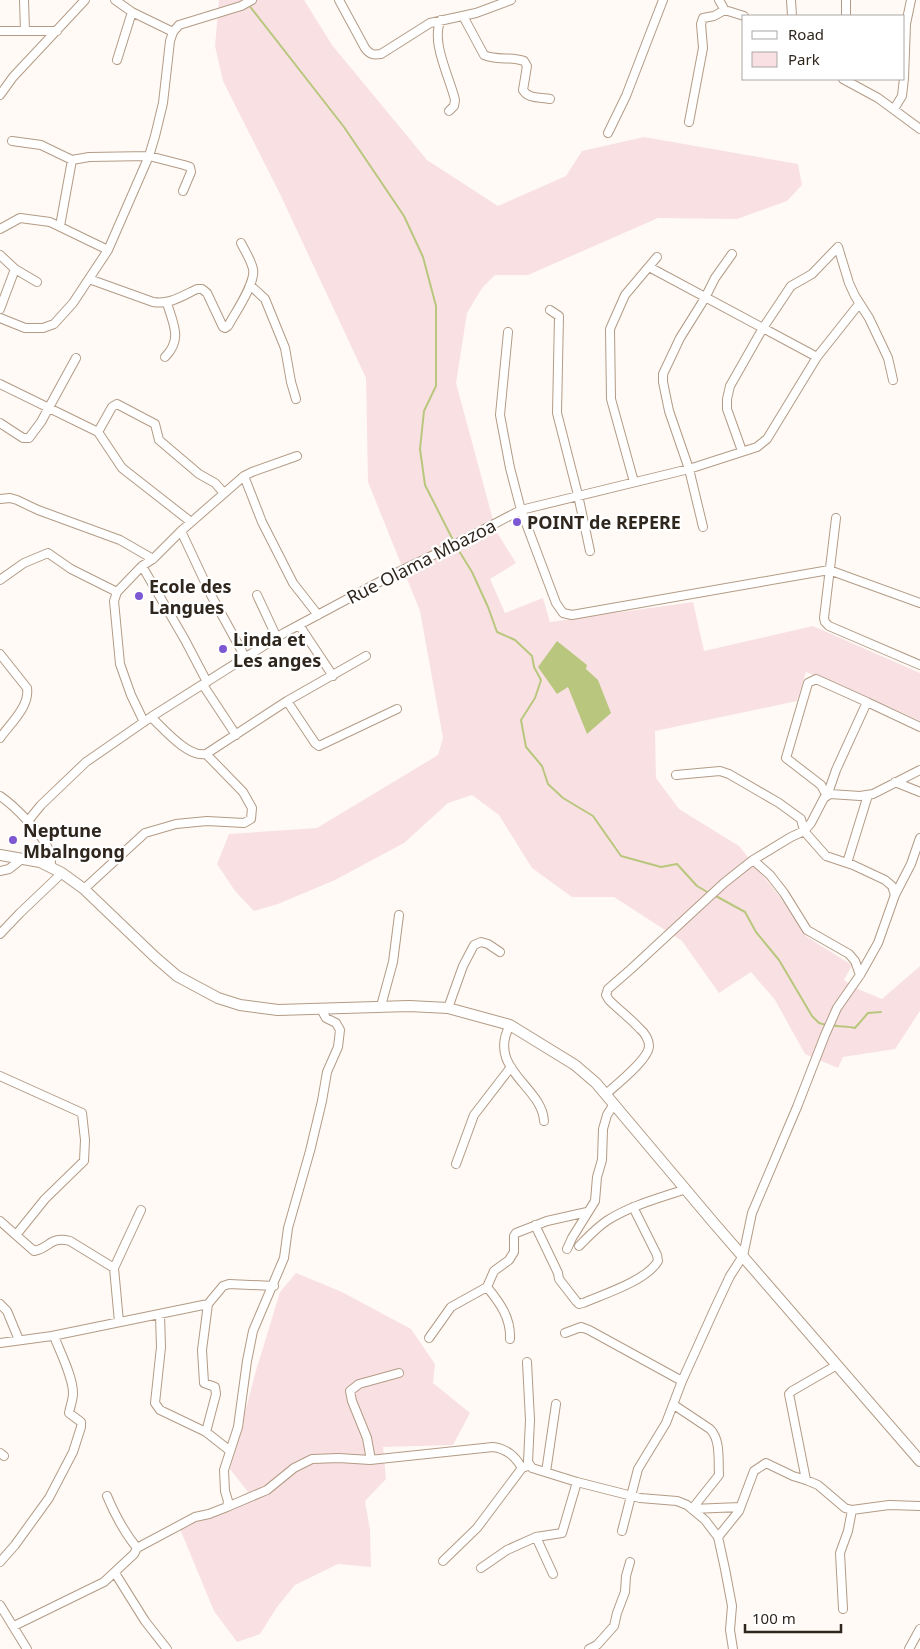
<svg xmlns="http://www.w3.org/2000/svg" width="920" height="1649" viewBox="0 0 920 1649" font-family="'Noto Sans',sans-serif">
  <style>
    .green { fill: #f9e1e3 }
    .water { fill: #b9c77e }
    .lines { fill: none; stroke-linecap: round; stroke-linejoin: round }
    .stream { stroke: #b9c77e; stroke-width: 2 }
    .minor-casing { stroke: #b39b86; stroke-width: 10 }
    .major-casing { stroke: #b39b86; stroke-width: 12 }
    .minor { stroke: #fff; stroke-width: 8 }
    .major { stroke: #fff; stroke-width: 10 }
    .poi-dot { fill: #7c59d3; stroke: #fff; stroke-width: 2 }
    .labels { text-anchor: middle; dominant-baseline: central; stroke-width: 4.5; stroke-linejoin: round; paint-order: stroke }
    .poi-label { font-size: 18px; font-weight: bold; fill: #2f261e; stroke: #fff; text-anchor: start }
    .street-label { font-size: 18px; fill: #2f261e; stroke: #fff }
  </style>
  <rect width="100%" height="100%" fill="#fffaf5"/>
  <path class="green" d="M219,0h85l28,45 95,115 71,46 68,-30 16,-25 62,-14 154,27 4,21 -15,16 -50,18 -79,-1 -130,57h-33l-13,13 -15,25 -11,70 40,148 20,32 -26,16 15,34 38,-15 7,24 143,-20 11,49 109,-25 107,47v48l-46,-21 -68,-28 -9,29 -142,30 1,47 23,31 60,37 41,51 27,40 45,28 -8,15 14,9 24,10 38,-33v45l-25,38 -52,8 -5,11 -33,-14 -30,-54 -24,-28 -32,21 -37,-52 -68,-44h-42l-40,-29 -33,-53 -27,-20 -24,8 -44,40 -69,37 -57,24 -24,7 -19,-20 -18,-27 12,-30 88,-6 121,-73 5,-17 -23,-127 -52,-129 -2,-104 -86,-184 -57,-113 -8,-35z
    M296,1273l46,19 69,37 24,35 -2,19 37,30 -17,32 -70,2 3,32 -21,22 5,29 1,37 -33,-3 -43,21 -18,22 -17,27 -23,8 -23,-31 -34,-82 68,-37 -18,-23 25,-95 25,-82z"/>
  <path class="water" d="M557,641l30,24 -1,4 12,11 13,33 -24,21 -19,-47 -11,7 -19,-27z"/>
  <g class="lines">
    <path class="stream" d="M248,4l96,123 60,89 19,41 13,49v80l-12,25 -4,38 5,36 29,57
      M456,546l16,26 16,35 9,25 18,8 17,16 2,11 7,13 -6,18 -14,22 5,27 16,19 6,18 15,14 30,18 28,40 40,11 16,-3 20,22 12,7
      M714,895l31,17 11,20 23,28 33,56 7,7 7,2
      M831,1025c8,2 16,1 24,3l13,-15 13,-1"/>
    <defs>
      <path id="minor" d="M24,0l1,31
        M115,0l17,12 41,20
        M339,0l26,48c5,7 9,7 16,6l49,-31 46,-10 35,-13
        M719,0l4,7v4h5l16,5
        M791,0l1,16
        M846,0v16
        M463,16l21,39c12,6 27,1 40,6l3,5 -4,24c5,9 18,7 27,9
        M441,20c-11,21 9,58 14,80l-1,6 -5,5
        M0,31h57
        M117,60l15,-48
        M843,79l35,19 42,31
        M0,95l13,-18 72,-77
        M894,109l8,-13 2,-18 2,-54 5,-24
        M689,122l14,-74 -2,-24 2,-6 11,-2 9,-5
        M608,133l18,-37 37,-96
        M12,141l29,4 31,15 17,-3 60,-1 35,9 6,2 1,5 -8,19
        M60,226l12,-66
        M0,229l20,-11 30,4 58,28
        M0,255l15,14 22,13
        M649,267l168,90
        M89,279l64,23c16,3 29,-6 44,-13h5l5,4 16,34 2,1 3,-2c7,-13 28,-43 25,-57 -2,-9 -8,-18 -12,-26
        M250,285l15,14 20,49 6,34 5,17
        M0,309l15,-40
        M550,310l9,6 -2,97 21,82 12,56
        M0,318l25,10h18l11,-4 19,-21 35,-53 41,-94 6,-20 8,-33 7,-62 3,-9 6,-7 62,-19 11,-6
        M508,332l-8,83 10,53 11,42 35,93 7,10 9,2 257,-45 91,33
        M165,357c18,-18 8,-33 2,-54
        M0,384l98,48 14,-25 5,-3 38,20 4,16 40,34 16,9 9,10
        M0,423l23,15h6l12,-16 35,-64
        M98,432l24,36 69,54
        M742,451l-15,-42v-10l3,-13 33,-58 28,-42 21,-12 26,-27 11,36 6,13 14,22 19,40 5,22
        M244,476l18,46 31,61 25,32
        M634,482l-23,-83 -1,-70 15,-34 32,-38
        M0,499l10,-1 7,2 21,10 82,30 33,19
        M836,518l-12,100 1,4 4,4 91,39
        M703,527l-14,-58 -20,-58 -6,-29v-8l17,-36 25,-40 10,-20 17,-24
        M181,531l30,64 34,62
        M142,566l43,74 22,42
        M0,580l24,-17 24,-10 23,16 46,23
        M257,595l20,43
        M299,625l34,51
        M0,654l27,34c3,18 -17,36 -27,50
        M816,679l51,23 -31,68 -9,26 -6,-11 -35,-27 22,-75z
        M203,685l33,50
        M287,701l28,42 4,3 78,-37
        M867,702l53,25
        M151,717c12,11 37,41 55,37l81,-53 79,-45
        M144,722l-13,-27 -11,-31 -6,-63 3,-9 25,-26 11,-7 28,-28 63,-55 8,-4 45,-16
        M676,775l44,-4 9,3 50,29 22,16 3,12 22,25 27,9 32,15 7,6 3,9
        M895,782l25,10
        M0,796c15,10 42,38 49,54 2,5 2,10 2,16
        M28,821l13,-16 45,-43 65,-45 133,-84 112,-60 54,-26 71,-37 168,-41 68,-22 10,-8 50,-82 42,-53
        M753,860l17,15 14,18 23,37 42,24 6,7 5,14
        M847,863l21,-68
        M0,871l9,-2 14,-11
        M84,889l61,-56 31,-9 31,-3 37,2 7,-4 1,-11 -9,-16 -37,-38
        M0,934l20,-21 42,-40
        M381,1006l12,-44 6,-47
        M448,1008l15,-42 11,-21 7,-3 7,2 12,8
        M510,1025c-24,44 32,61 34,96
        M0,1076l82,37 3,27 -1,21 -39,38 -29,36
        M606,1094c10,-9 43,-35 43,-48 0,-6 -4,-13 -9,-17 -9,-10 -21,-19 -31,-29l-3,-5 2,-6 23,-20 93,-86 29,-23 38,-23 13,-6 7,-8 13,-25 6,-4 30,2 13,-2 47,-24
        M456,1164l18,-49 37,-48
        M0,1221l34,30c16,-3 16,-15 36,-10l44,27
        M535,1225l23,48 1,6 17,22 3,3 4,-1c21,-9 63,-22 75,-42l-1,-6 -24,-48
        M579,1246c9,-9 18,-19 29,-26 24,-15 52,-22 78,-31
        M567,1249l5,-11 23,-37 2,-24 5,-17 1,-31 4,-14 7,-11
        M487,1287c13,16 24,31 23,52
        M0,1304l7,7 12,29
        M160,1315l1,32 -6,56 5,7 46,22 23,18
        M119,1322l-5,-54 27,-58
        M565,1333l16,-6 8,3 93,51
        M429,1338l22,-31 36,-20 7,-16 15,-11 5,-8v-16l2,-3 31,-12 40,-9
        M0,1343l52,-7 156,-32
        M527,1362l3,58 -2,42 4,6 45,14
        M674,1405l36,24c11,11 8,31 9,46l-27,34
        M206,1432l10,-38 -1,-7 -11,-4 -2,-33 6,-46 15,-18 6,-2 45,2
        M0,1453l4,3
        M371,1460l-4,-22 -15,-37 -2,-10 9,-7 40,-11
        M546,1472l10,-68
        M806,1480l-17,-86 3,-3 45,-26
        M227,1507l40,-17 27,-22 18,-9 27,-1 31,2 123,-13c14,2 22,9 29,21
        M692,1509l48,-2
        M622,1531l16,-62 28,-46 16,-42 33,-73 15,-32 13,-20 9,-43 45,-106 28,-72 12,-27 23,-33 18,-32 17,-48 16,-31 9,-26
        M536,1537l17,37
        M718,1537l21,-26 15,-40 12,-8 27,13 13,4 12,5 27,23 7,2 37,-5 31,1
        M137,1548l58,-31 14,-3 18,-7 1,-6 -3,-10 -1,-21 14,-43 9,-66 6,-30 31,-73 4,-30 22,-77 12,-50 5,-29 11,-25 2,-17 -4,-7 -10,-5 -5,-9
        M443,1561l34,-33 45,-60 3,-1
        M0,1562l15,-17 34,-47 24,-46 8,-25v-5l-12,-9c1,-6 4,-13 4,-20 0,-16 -13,-41 -19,-57
        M481,1568l26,-18 29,-13 26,-4 15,-51 63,16 37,3 10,4 18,15 13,17 7,32 7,37 -2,24 3,19
        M115,1573l30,48 22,28
        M0,1605l27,44
        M843,1609l-3,-56 8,-22 4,-21
        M14,1626l90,-44 30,-28 3,-6c-13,-16 -22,-33 -30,-52
        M589,1649l8,-4 17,-19 3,-13 8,-21 1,-16 4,-14
        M909,1649l11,-20"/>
      <path id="major" d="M0,855l40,7 22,11 22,16 71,68 22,19 41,22 22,7 38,5 131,-4 39,2 62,17 65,40 21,18 117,139 207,239"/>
    </defs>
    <use href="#minor" class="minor-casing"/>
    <use href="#major" class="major-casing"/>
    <use href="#minor" class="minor"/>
    <use href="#major" class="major"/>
  </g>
  <g class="poi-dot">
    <circle cx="517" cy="522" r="5"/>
    <circle cx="139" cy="596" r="5"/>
    <circle cx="223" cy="649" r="5"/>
    <circle cx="13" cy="840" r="5"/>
  </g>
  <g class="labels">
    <g class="poi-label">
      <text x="527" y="522">POINT de REPERE</text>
      <text x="149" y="586">Ecole des<tspan x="149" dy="21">Langues</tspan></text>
      <text x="233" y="639">Linda et<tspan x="233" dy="21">Les anges</tspan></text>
      <text x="23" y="830">Neptune<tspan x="23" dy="21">Mbalngong</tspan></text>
    </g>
    <g class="street-label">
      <text transform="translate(421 561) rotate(-27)">Rue Olama Mbazoa</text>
    </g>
  </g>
  <rect x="742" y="15" width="162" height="65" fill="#ffffff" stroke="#aca8a5"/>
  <rect x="752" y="31" width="25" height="8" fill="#ffffff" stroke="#aca8a5"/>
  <text x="788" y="40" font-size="15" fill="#2f261e">Road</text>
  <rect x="752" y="52" width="25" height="15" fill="#f9e1e3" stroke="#aca8a5"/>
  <text x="788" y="65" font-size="15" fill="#2f261e">Park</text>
  <path d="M745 1624v8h96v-8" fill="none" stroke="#2f261e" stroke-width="2.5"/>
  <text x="752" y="1624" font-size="15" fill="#2f261e" stroke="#ffffff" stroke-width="4" paint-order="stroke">100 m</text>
</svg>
